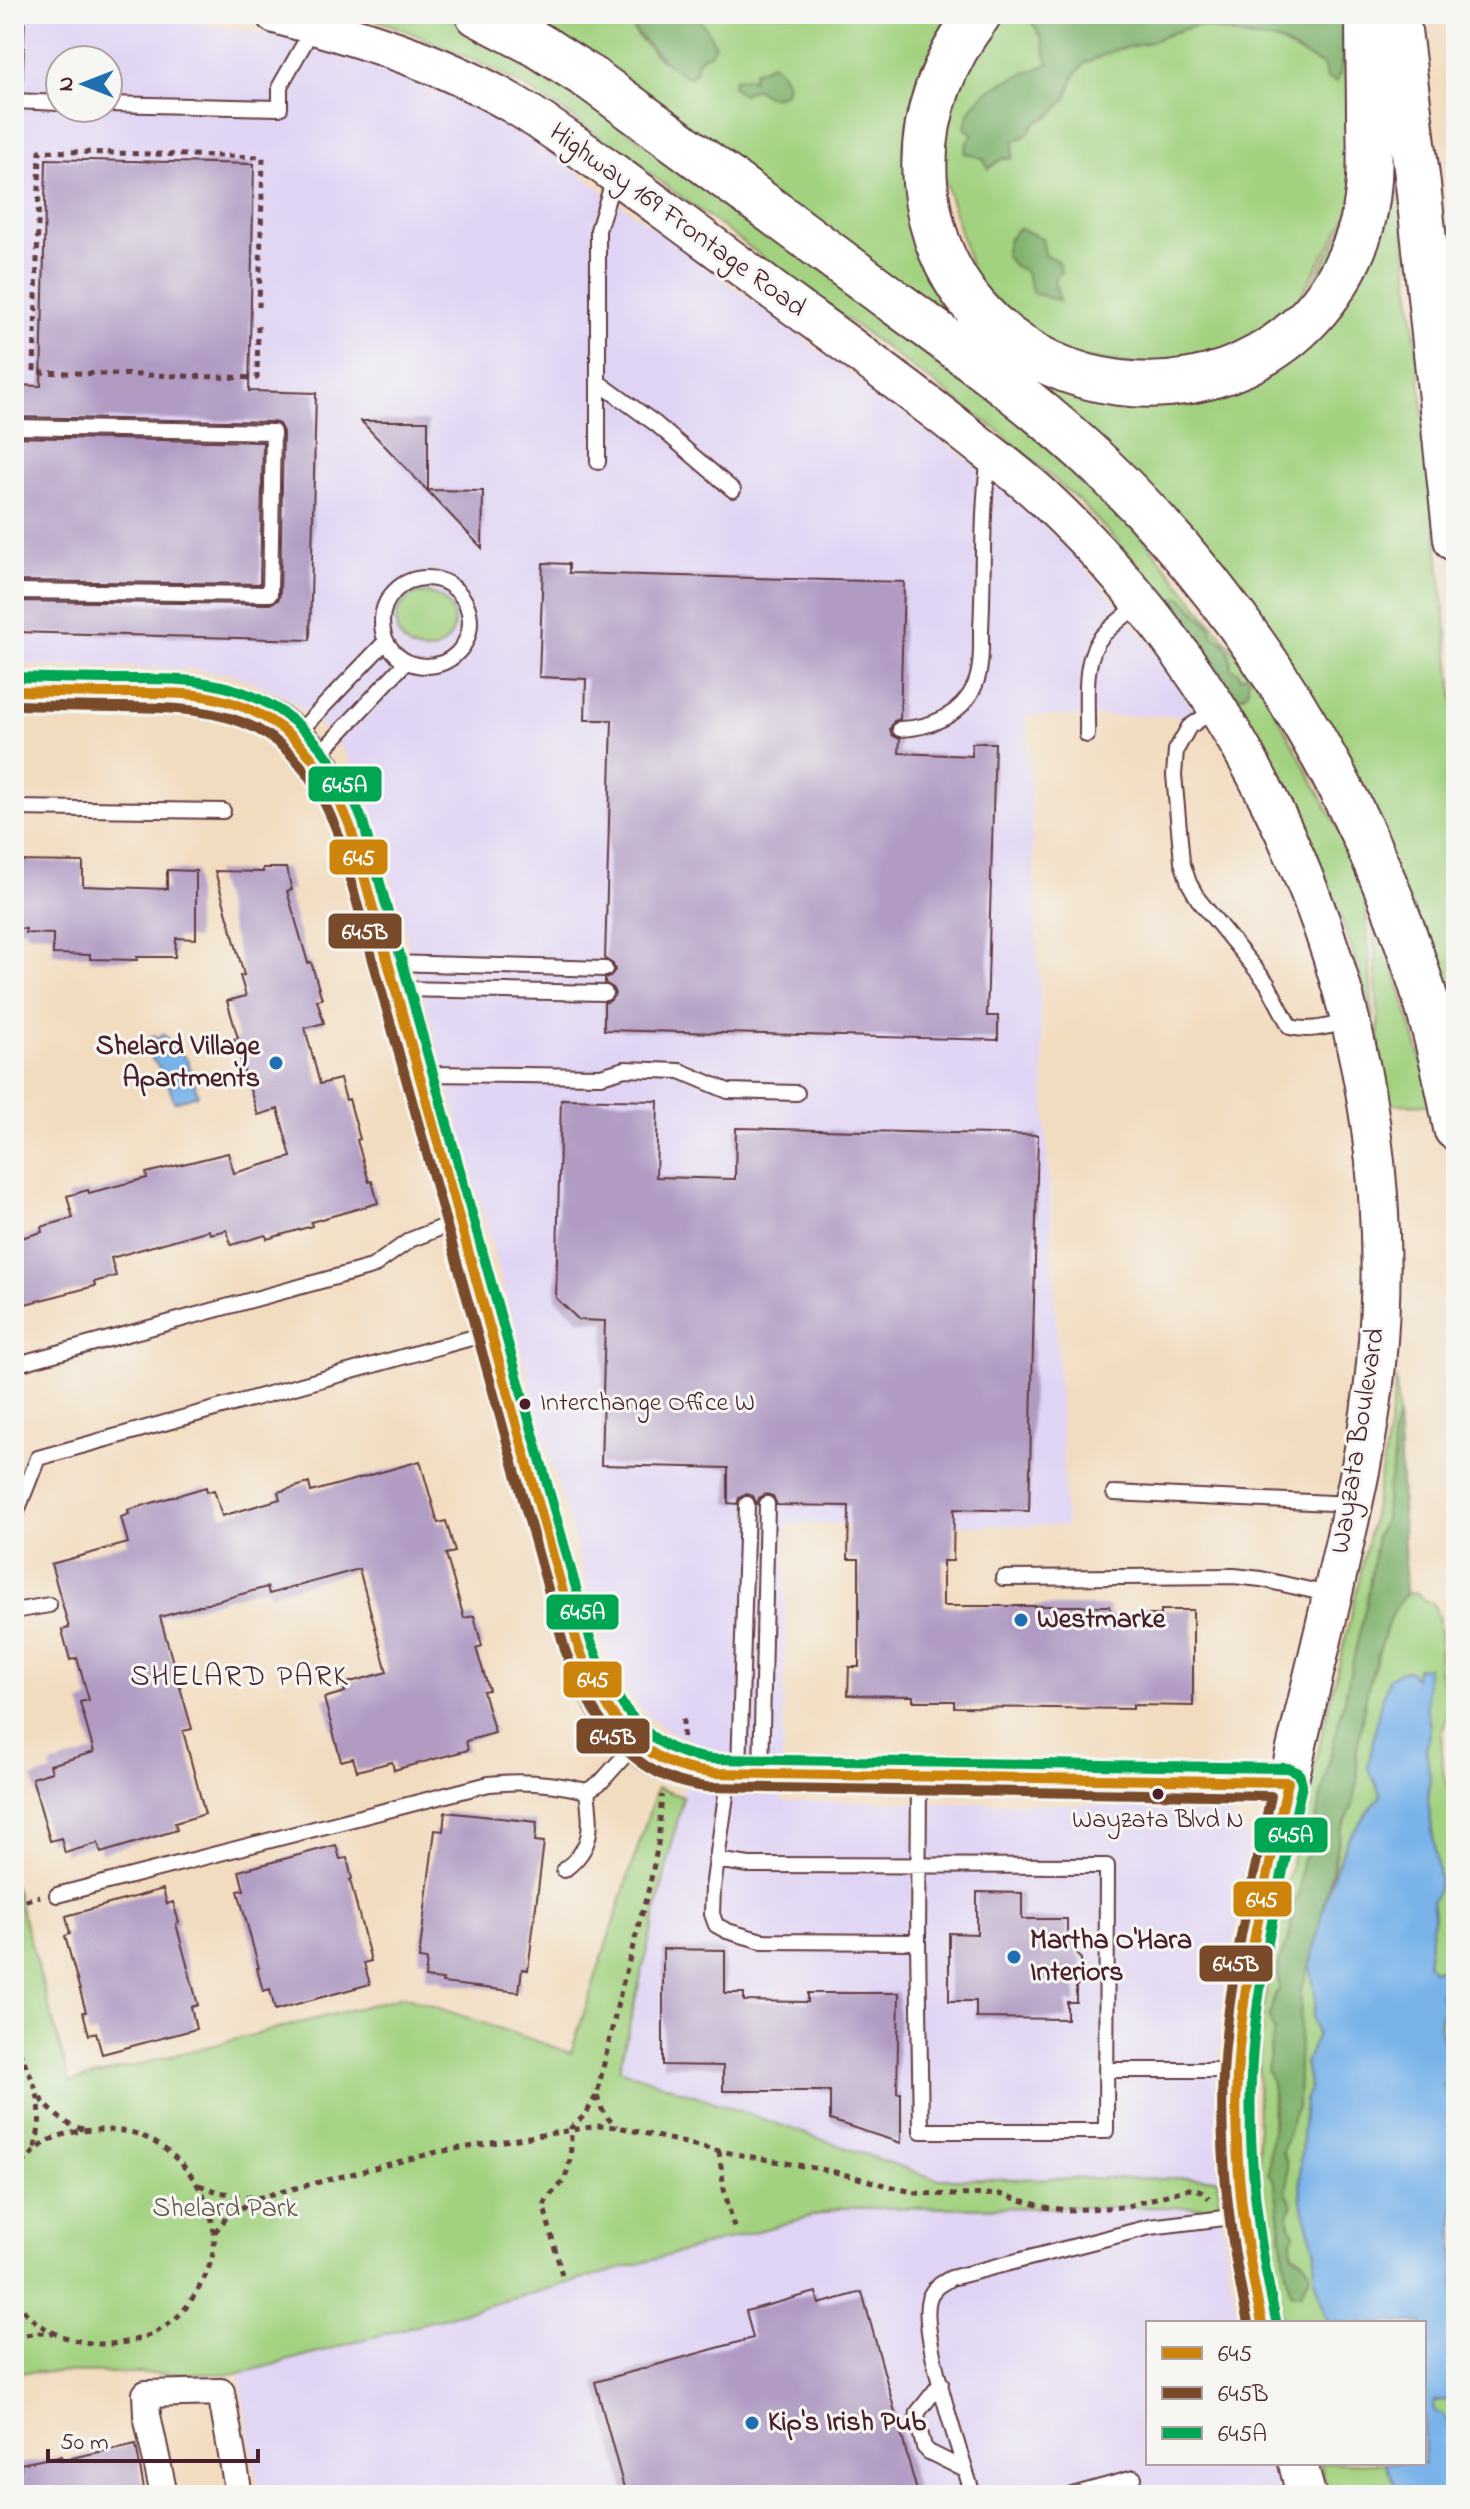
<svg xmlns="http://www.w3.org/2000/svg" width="1470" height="2509" viewBox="0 0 1470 2509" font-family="'Indie Flower',sans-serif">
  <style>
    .built { fill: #e0d4f4; fill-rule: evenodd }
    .green { fill: #a2d17f; stroke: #767855; stroke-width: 2 }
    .forest { fill: #81b36e; stroke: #66694c; stroke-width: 2 }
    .water { fill: #78b2e9; stroke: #61688a; stroke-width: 2 }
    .building { fill: #b19bc3 }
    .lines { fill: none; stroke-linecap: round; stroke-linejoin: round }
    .lane-casing { stroke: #633b41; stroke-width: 18 }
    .street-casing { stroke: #633b41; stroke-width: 30 }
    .secondary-casing { stroke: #633b41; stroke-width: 42 }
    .highway-casing { stroke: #633b41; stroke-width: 48 }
    .path { stroke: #633b41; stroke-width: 5; stroke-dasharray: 6 6; stroke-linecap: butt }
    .lane { stroke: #fff; stroke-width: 14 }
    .street { stroke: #fff; stroke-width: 26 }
    .secondary { stroke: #fff; stroke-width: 38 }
    .highway { stroke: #fff; stroke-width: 44 }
    .bus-1-casing { stroke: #f6f6f2; stroke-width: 16 }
    .bus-2-casing { stroke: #f6f6f2; stroke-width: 16 }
    .bus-3-casing { stroke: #f6f6f2; stroke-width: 16 }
    .bus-1 { stroke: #cc840b; stroke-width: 10 }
    .bus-2 { stroke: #7a4b2a; stroke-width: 10 }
    .bus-3 { stroke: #00a651; stroke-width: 10 }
    .poi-dot { fill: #1f6fb2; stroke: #f6f6f2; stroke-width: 3 }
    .bus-dot { fill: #4a1f2b; stroke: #f6f6f2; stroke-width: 3 }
    .labels { text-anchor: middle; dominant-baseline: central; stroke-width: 6; stroke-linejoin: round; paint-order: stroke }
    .bus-label { font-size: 26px; fill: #4a1f2b; stroke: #f6f6f2; text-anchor: start }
    .street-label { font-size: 28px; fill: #4a1f2b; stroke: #f6f6f2 }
    .poi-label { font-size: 28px; font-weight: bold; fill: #4a1f2b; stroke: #f6f6f2; text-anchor: start }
    .park-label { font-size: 28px; fill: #645444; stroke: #f6f6f2 }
    .neighbourhood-label { font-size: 30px; letter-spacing: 2px; fill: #4a1f2b; stroke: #f6f6f2 }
    .line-badge { stroke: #f6f6f2; stroke-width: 3 }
    .badge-label { font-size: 22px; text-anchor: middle; font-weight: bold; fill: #fff }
  </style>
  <rect width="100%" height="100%" fill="#f6f6f2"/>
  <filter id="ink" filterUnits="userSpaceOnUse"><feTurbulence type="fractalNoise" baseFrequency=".0125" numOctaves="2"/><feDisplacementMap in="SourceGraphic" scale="16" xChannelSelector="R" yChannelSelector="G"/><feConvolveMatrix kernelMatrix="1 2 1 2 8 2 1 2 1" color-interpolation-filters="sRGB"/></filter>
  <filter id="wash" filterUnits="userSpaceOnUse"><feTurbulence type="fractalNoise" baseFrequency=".006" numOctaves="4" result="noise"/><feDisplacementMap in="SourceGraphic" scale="32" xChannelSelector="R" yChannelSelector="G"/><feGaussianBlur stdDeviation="1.8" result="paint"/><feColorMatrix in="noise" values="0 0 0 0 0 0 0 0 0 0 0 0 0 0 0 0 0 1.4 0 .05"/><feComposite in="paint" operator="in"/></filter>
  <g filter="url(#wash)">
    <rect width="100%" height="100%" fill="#f2dcbf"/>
    <path class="built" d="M14,14h117l135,19 75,19 40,14 78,32 57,33 41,26 407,300 65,54 41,40 40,45 39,47 50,73h-173l40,810 -280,-2 -4,277 414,5 24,4 8,5 12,13 7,13 3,20 -24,113 -5,47 -5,88 2,69 -282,1 -317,-110 76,-326 -31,-15 -17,-13 -22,-26 -17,-31 -63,-220 -170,-618 -15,-39 -17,-31 -33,-35 -28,-21 -47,-19 -41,-6 -180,-4zM60,60h48v48h-48z
      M1220,2207l8,58 12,58h-92v140h128l9,32h-1025l-21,-121 602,-166z"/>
    <path class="green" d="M358,14h80l62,26 402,287 208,170 150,186 104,193 9,144c-31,-115 -76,-223 -138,-325l8,1 5,-21 -8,3 -9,-10 -6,-26 -13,-6 -2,-11 -29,-28 -8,2 -3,4 -43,-51 -46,-49 -80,-70 -356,-263 -76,-55 -41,-26 -41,-23 -87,-38z
      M505,14h120l12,22 24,24 35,2 7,-6 4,-27 -12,-15h267l-51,142 97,197 254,21 122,-219 12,-2 60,569v351l-16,-62 -247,-465z
      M997,14h37l-2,9 10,15 6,26 -19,9 -62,70 17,16 4,9 13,-9 13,-17 14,-8 7,-11 17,-9 15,-16 7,-22 11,-13 30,-13 35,-8 21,-9 27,-8 49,12 31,4 20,12 45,12c-3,-17 2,-34 -1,-51h13v188l-69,119 -99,48 -122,-13 -90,-73 -39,-134 40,-110z
      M396 622a29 29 0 1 1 58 0a29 29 0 1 1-58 0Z
      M1373,898l62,207 -46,-1 -9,-42z
      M1396,1378l2,37 -6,25 2,22 -7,29 -2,28 -8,16 -10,66 -60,256 -4,2c-6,16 2,34 -11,48 0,10 -1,24 -4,34 -1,4 -5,7 -6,12 -4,10 -5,24 -2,34 -9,15 -12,28 -6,44l-2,109c-4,11 -1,21 -4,33l7,10 11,89 22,-5 -9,-11 -7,-2c-1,-19 -5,-38 -6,-58 0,-16 4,-28 -4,-44l16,-49 3,-115 9,-23 6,34 -4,18 5,17 -12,29 5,25 -5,13 -5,63 1,36 15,52 -2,22 14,49h-45c-21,-87 -29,-175 -24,-264 4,-78 24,-156 41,-232 34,-149 77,-298 96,-449z
      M1416,1592l8,9 9,2 5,13 2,18 -1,35 3,12 6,10v21l-7,22 1,19 2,24 8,14 1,32 -7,38 3,15 7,17 -3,31 3,59 -6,10 -2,15 1,23 7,21 -7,51 -5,-16 5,-27 -9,-29v-13l4,-12 -11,-35 -6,-8 7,-48 -2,-14 5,-8 2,-14 -11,-78 2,-24 -4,-28 4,-21 -3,-18v-42l-47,38 -12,61 13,28 -34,46 -16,41 10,-52 11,-22 6,-27 -2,-26 11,-65 20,-64 11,-23 8,-9z
      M657,1788l26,9 -64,272 317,110 282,-1 2,29 -379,1 -602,166 -225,-2v-488l56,198 334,-86 167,57z
      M1456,2383v67l-3,-14 -19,-26 1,-9 11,-1 8,-5z
      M1320,2463h65l12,25 5,7h-73z"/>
    <path class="forest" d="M625,14h70l12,15 8,16 -5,9 -7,2 -6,6 -1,10 -7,6c-27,-16 -49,-37 -64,-64z
      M1034,14h308c2,15 3,57 -6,68l-10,-4 -2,-12 -46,-25 -31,-4 -49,-12 -27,8 -21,9 -35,8 -30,13 -11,13 -7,22 -15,16 -17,9 -7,11 -14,8 -2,16 -11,1 -13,10 -4,-10 -19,-6 2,-10 6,-9 -8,-6c6,-43 51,-49 83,-64l-6,-26 -10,-15z
      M771,64l8,4 8,15 -2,10c-13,6 -19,4 -30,-5l-12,6 -10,-7 1,-8 13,-2 6,3 1,-8z
      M1018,228l24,10 3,17 14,7 2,10 -7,8 6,21 -27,-8 -7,-21 -13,-7 -8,-10 4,-16z
      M1181,597l29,29 3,10c14,8 18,15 18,32l7,4 2,6 8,-4v17l-5,5 -8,-1 -45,-66 -20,-26 3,-4z
      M1398,1415l8,179 -8,9 -11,23 -20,64 -11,65 2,26 -6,27 -11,22 -31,135 -9,24 -3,114 -16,49 5,10 1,18 -2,13 7,12 -5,9v10l7,10 -4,8 1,12c10,3 16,10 18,21l-9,18 -10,1 -5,-22 -11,-89 -7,-10c3,-9 0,-17 2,-25 3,-20 8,-60 -3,-77l7,-40 -5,-12 5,-22 6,-10c-3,-10 -2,-24 2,-34 1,-5 5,-8 6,-12 3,-10 4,-24 4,-34 13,-14 5,-32 11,-48l4,-2 60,-256 10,-66 8,-16 2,-28 7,-29 -2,-22z"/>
    <path class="water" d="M163,1034l25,27 10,34 -24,7 -9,-28 -20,-23 4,-4 -4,-4 9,-8 4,4z
      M1417,1667l10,1v42l3,18 -4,21 4,28 -2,24 11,78 -2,15 -5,7 2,14 -7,48 7,8 18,-8 3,9 -15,22 4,12 -4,12v13l9,29 -5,27 5,16 4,48 3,232 -2,12 -8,5 -11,1 -1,8 13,10 9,31 -4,45h-50l-5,-7 -12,-25h39v-140h-96l-14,-49 2,-22 -15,-52 -1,-36 5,-63 5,-13 -5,-25 12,-29 -5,-17 4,-18 -6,-34 21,-83 16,-41 34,-46 -13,-28 12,-61 9,-28 13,-7 8,-1 5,8z"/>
    <g id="blocks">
      <path class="building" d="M46,159l208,5 -5,227 67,2 -6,247 -296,-8v-31l256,3 8,-4 2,-6 3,-162 -4,-8 -6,-2 -259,-5v-32l27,1z
        M361,421h67v69l55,1 -1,57z
        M14,437l249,5 -3,142 -246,-3z
        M543,563l26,1v9l335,9 -4,137 -6,2 -4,8 2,6 8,4 -1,14 73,3v-13h23l-8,273h11v24l-394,-10v-27l6,-2 5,-7 -2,-6 -8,-5v-4l5,-2 5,-7 -2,-6 -8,-5 7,-239h-27l1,-41 -47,-2z
        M14,861l69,1v24l84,3v-19l29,1v68l-20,-1 -1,19h-38v3l-47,-1v-4l-37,-1v-20l-28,-1 1,-4 -12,-1z
        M263,868h23l6,22 -5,1 21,72 3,-1 11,37 -5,1 7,23 -19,5 15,56 20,-5 6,21 3,-1 11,40 -3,1 12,42 3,-1 6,22 -67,19 1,4 -45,13 -1,-4 -35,10 -4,-15 -17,4 -1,-4 -98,28 5,18 -22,6 1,4 -81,21v-67l28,-8 -1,-5 32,-9 -6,-22 21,-6 1,3 58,-15 -1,-5 82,-20 6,20 57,-16 -13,-48 -20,6 -24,-76 4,-1 -11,-37 19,-5 -6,-20 4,-1 -29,-104 48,1z
        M561,1099l97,2 -2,76 79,2 1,-51 302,7 -9,376 -75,-2 -1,52h-10v45h167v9h51v-5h32v96l-60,-1v4l-179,-2v-6h-41v-5l-65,-1 1,-28h10v-108h-11l1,-53 -72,-1 -4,-9 -7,-2 -7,4 -2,6 -4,-8 -6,-2 -8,4 -2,6 -9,-1v-35l-127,-3 4,-144 -26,-1 -23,-22z
        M420,1461l18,62 8,-2 9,31 -9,2 18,64 10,-2 8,30 -6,2 13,42 -6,1 12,42 -29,8 2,9 -74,20 -2,-8 -35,9 -4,-13 -12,3 -17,-63 21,-6 -2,-8 44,-12 -28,-103 -90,25 -2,-7 -107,30 32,112 -9,2 22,83 -30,9 2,7 -76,23 -3,-10 -33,10 -4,-15 -11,3 -18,-63 20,-6 -2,-7 44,-13 -14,-50 9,-2 -12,-42 -7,2 -8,-30 7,-2 -18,-64 77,-21 -7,-26 8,-3 -1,-4 78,-23 1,5 7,-2 8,26 58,-17 -2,-7 31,-9 2,9z
        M445,1812l92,10 -2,19 9,1 -16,128 -6,-1 -3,23 -77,-9 1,-3 -18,-2 2,-18 -8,-1 9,-76 7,-53 8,1z
        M336,1845l4,14 7,-1 5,21 -2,1 21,81 -7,2 6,21 -95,26 -5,-21 -7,2 -6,-23h2l-21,-77 6,-1 -5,-19z
        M163,1889l4,15 6,-2 6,21 -3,1 22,81 -7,2 5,22 -94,25 -6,-21 -7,2 -6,-23h3l-21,-76 5,-2 -4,-18z
        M977,1892l45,1v26h45v21h10v15l4,4v21l-5,7v15h-9v17l-91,-1v-17h-27v-68l28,1z
        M663,1949l62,1v43h19v8l64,1v-9h91l-2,100h4v50l-71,-23v-29h-107v-25l-60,-1z
        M816,2292l3,12 43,-12 56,203h-292l-31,-113 158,-44 -7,-27z
        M136,2444l9,51h-131v-25l7,-2 -1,-4 41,-8 1,4z"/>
    </g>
  </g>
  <g filter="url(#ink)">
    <use href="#blocks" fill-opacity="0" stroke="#633b41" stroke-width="2"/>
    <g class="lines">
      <defs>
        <path id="lane" d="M14,41h2l1,-27
          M14,100l2,-59
          M14,101l46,2
          M108,104l172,4v-22l33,-58
          M598,382l58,42 77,66
          M14,427l259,5 -3,162 -256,-3
          M598,462v-232l17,-55
          M382 622a44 44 0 1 1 88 0a44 44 0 1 1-88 0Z
          M1214,710l-25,17 -13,23 -2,25 8,87 7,21 9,16 69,84 23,44c20,5 39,-1 58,-5
          M900,729c31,-1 62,-14 75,-44 7,-16 6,-38 6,-55 3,-57 0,-116 8,-173
          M1087,735c1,-31 -6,-76 16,-100 11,-11 24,-21 35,-30
          M295,736l91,-95
          M315,759l91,-97
          M14,808l209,3
          M390,963l215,6
          M399,989l206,4
          M422,1074l179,2 24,-7 55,2 48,20 69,2
          M14,1365l358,-98 38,-27 48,-19
          M1114,1493l239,11
          M14,1519l24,-61 451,-125
          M1003,1578l231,-2 27,3 71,16
          M14,1611l35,-6
          M739,1771l8,-267
          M729,1774l-16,114 -1,26 4,11 11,6 35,10 156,1 1,-162
          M761,1774l6,-270
          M716,1860l33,5 358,1 -1,265h-185l-3,-189
          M564,1870c31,-23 27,-44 23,-79
          M57,1895l432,-111c35,-4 65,-1 98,7l14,-9 35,-39
          M1106,2070h131
          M941,2383l-23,29 -1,8 7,27 5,5 36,18
          M973,2495c-12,-40 -54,-162 -44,-196 4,-12 12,-15 22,-21l199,-51 91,-11
          M1072,2495l62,-17"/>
        <path id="street" d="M164,2495l-17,-80 -1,-21 75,-2 18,103"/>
        <path id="secondary" d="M275,14c83,23 165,47 240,91 33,20 64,43 95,65 54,40 108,79 161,119 70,51 140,101 207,155 22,17 46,35 66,54 236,221 363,545 332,866 -6,67 -21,133 -36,198 -22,98 -47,195 -68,293 -13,61 -26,122 -32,183 -10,96 0,192 22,285
          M14,691c37,1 73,1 110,2 32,0 66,-1 97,7 67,16 107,64 129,126l228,820c20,54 48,106 107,123 14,4 30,4 44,5l559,8
          M1298,2463l8,32"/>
        <path id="highway" d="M478,14l60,31 55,35c99,72 197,144 295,217 74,54 149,108 215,171 182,176 309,411 353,660
          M979,14c-38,50 -59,105 -54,169 21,237 352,278 433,54 14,-39 12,-80 11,-120 0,-34 -1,-69 -1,-103
          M1397,14l21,170 38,355"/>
      </defs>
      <use href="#lane" class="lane-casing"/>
      <use href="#street" class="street-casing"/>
      <use href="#secondary" class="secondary-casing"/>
      <use href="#highway" class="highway-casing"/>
      <path class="path" d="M258,326l-1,52 -223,-6 6,-221 223,6 -4,150
        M683,1737v-19
        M14,1904l26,-8
        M14,2039c20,46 34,61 20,112
        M597,2096c4,13 8,22 20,30
        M40,2098c13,15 23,26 43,31
        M719,2151l5,38 11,42
        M14,2173c11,-12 22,-25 36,-33 14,-7 32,-10 48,-10 14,0 29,0 42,5 39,16 70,56 74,98 3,25 -12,53 -27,73 -19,26 -54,39 -86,38 -34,-2 -71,-16 -87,-48
        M199,2185l19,7 39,6 180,-46 160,-26 21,1 101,24 112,20 85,22 38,2 45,-1 46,13 22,3 57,-3 64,-18 11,1 10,8
        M215,2232l12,-15 29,-18
        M562,2275l-18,-68c3,-13 13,-16 19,-26 9,-16 8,-35 8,-53l15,-14 11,-20 24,-104 29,-106 8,-40 4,-49
        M14,2320l4,-15
        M14,2337l24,-4 15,1"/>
      <use href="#lane" class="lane"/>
      <use href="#street" class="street"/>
      <use href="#secondary" class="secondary"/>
      <use href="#highway" class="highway"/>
      <defs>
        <path id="bus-1" d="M14,691c37,1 73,2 110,2 24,0 48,-1 73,2 80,11 124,59 153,131l228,820c25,64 59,121 135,127l575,9c-21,97 -46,194 -51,294 -4,83 7,165 25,247"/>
        <path id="bus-2" d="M14,705c37,1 73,2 110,2 110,1 168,13 213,124l228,819c25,66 65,129 141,137l565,9c-20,92 -43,183 -48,278 -4,84 7,167 25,249"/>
        <path id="bus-3" d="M14,677c37,1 74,2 112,2 28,0 57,-1 86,5 76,14 124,68 151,138l228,820c23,58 53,112 123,117l574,9 11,5 3,12c-21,97 -47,194 -51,294 -3,81 7,161 25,241"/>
      </defs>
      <use href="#bus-1" class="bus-1-casing"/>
      <use href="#bus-2" class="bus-2-casing"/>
      <use href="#bus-3" class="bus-3-casing"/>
      <use href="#bus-1" class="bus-1"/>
      <use href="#bus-2" class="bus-2"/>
      <use href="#bus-3" class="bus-3"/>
    </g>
  </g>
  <g class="poi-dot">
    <circle cx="276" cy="1063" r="8"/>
    <circle cx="1021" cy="1620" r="8"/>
    <circle cx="1014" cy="1957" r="8"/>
    <circle cx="752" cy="2423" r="8"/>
  </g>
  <g class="bus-dot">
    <circle cx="525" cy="1404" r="7"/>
    <circle cx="1158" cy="1794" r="7"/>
  </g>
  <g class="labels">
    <g class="bus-label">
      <text x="540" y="1404">Interchange Office W</text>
      <text x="1158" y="1821" text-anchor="middle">Wayzata Blvd N</text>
    </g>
    <g class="street-label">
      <text transform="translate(677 221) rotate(36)">Highway 169 Frontage Road</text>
      <text transform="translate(1359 1441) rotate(-81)">Wayzata Boulevard</text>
    </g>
    <g class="poi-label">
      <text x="260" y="1047" text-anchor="end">Shelard Village<tspan x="260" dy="32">Apartments</tspan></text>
      <text x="1037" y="1620">Westmarke</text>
      <text x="1030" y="1941">Martha O'Hara<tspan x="1030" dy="32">Interiors</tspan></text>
      <text x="768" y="2423">Kip's Irish Pub</text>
    </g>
    <g class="park-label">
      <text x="225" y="2209">Shelard Park</text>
    </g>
    <g class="neighbourhood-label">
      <text x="240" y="1678">SHELARD PARK</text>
    </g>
  </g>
  <g class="line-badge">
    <rect x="307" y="765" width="76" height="38" rx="8" fill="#00a651"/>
    <rect x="328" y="838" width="61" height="38" rx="8" fill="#cc840b"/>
    <rect x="327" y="912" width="76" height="38" rx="8" fill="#7a4b2a"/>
    <rect x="545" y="1593" width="75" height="38" rx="8" fill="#00a651"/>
    <rect x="562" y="1660" width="61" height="39" rx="8" fill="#cc840b"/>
    <rect x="575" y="1717" width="76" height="38" rx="8" fill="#7a4b2a"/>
    <rect x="1253" y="1816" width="76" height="38" rx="8" fill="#00a651"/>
    <rect x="1232" y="1880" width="61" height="38" rx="8" fill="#cc840b"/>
    <rect x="1198" y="1944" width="76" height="39" rx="8" fill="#7a4b2a"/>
  </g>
  <g class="badge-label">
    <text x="345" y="792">645A</text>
    <text x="359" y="865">645</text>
    <text x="365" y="939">645B</text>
    <text x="583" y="1619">645A</text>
    <text x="593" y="1687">645</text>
    <text x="613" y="1744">645B</text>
    <text x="1291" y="1842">645A</text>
    <text x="1262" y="1907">645</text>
    <text x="1236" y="1971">645B</text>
  </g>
  <rect width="1470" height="2509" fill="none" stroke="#f6f6f2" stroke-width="48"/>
  <rect x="1146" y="2321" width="280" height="144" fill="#f6f6f2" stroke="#b1a0a2" stroke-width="2"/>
  <rect x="1162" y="2347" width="40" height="12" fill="#cc840b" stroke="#b1a0a2" stroke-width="2"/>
  <text x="1218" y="2361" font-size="24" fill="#4a1f2b">645</text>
  <rect x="1162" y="2387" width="40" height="12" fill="#7a4b2a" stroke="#b1a0a2" stroke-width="2"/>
  <text x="1218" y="2401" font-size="24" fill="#4a1f2b">645B</text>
  <rect x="1162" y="2427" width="40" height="12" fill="#00a651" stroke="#b1a0a2" stroke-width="2"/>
  <text x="1218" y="2441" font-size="24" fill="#4a1f2b">645A</text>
  <g transform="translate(84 84) rotate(270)"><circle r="38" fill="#f6f6f2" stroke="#b1a0a2" stroke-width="2"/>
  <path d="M0-6L14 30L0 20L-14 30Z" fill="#1f6fb2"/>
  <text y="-12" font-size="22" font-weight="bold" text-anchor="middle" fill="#4a1f2b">N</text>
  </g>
  <path d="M48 2449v12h210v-12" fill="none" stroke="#4a1f2b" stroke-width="4"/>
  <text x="60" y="2449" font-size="24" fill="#4a1f2b" stroke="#f6f6f2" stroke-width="6" paint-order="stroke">50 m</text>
</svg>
